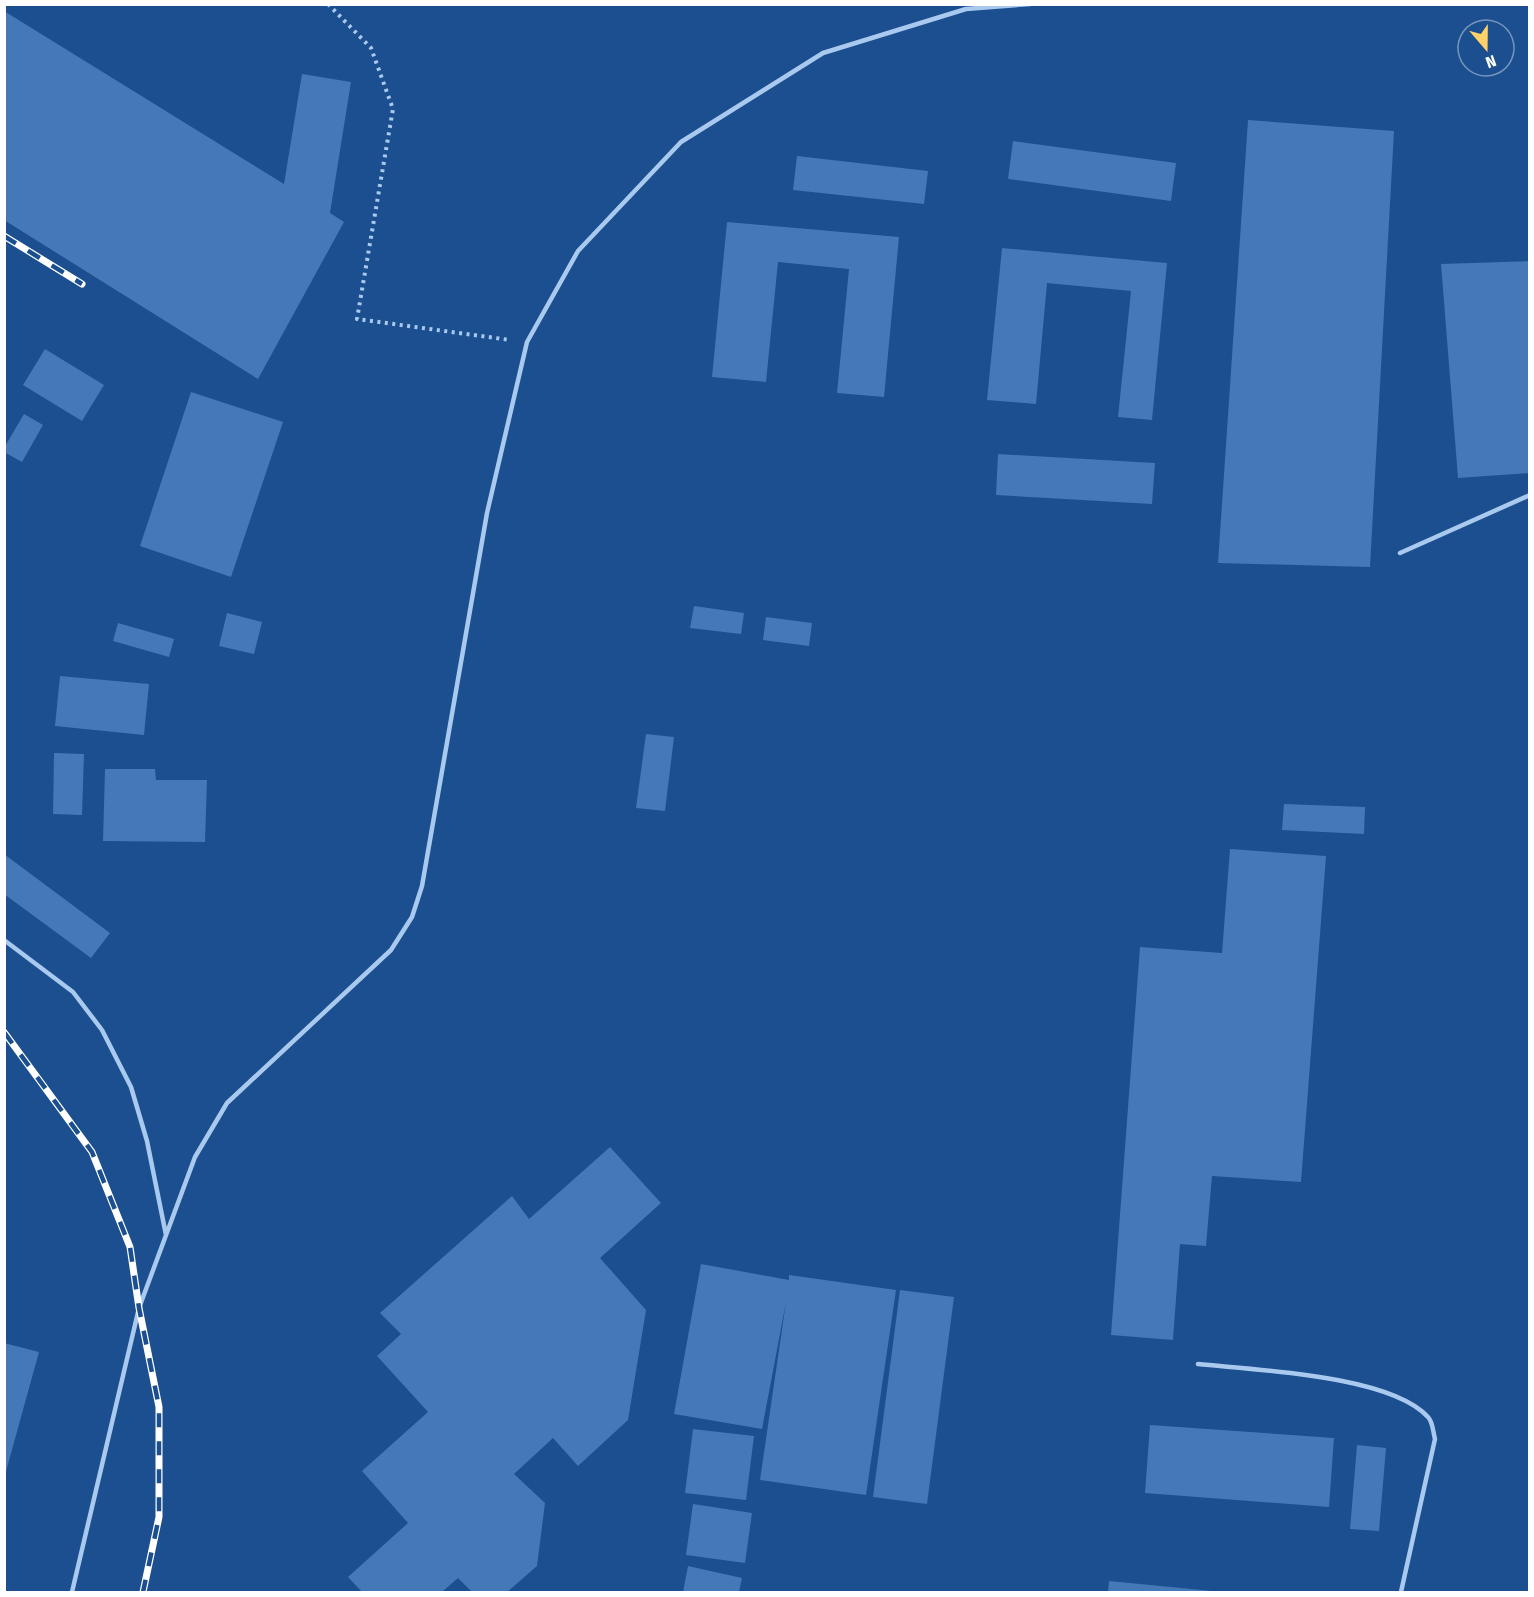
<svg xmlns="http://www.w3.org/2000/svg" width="1534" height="1597" viewBox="0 0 1534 1597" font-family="'Fira Sans Condensed',sans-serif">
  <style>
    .building { fill: #4478b7 }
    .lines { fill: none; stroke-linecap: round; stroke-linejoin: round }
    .path { stroke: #a9c9ee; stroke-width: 4; stroke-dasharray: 3 4.5; stroke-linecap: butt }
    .service { stroke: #a9c9ee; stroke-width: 4.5 }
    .rail-casing { stroke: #fff; stroke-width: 7 }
    .rail { stroke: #1b4f8f; stroke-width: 4.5; stroke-dasharray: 14; stroke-linecap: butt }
  </style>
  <rect width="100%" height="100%" fill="#1b4f8f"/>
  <path class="building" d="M4,11l280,173 18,-110 49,8 -21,131 14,9 -86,157 -254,-159z
    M1248,120l146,11 -24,436 -152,-4z
    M1013,141l163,22 -5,38 -163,-22z
    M797,156l131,15 -4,33 -131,-14z
    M727,222l172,15 -15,160 -47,-4 12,-124 -71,-7 -12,120 -54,-5z
    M1002,248l165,15 -15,157 -34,-3 13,-126 -84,-8 -11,121 -49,-4z
    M1530,261v212l-72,5 -17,-214z
    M45,349l59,36 -22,36 -59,-36z
    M191,392l92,30 -52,155 -91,-31z
    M24,414l19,11 -21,37 -18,-10v-4z
    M998,454l157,9 -3,41 -156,-9z
    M694,606l50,7 -3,21 -51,-6z
    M227,613l35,9 -8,32 -35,-8z
    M766,617l46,6 -3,23 -46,-6z
    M118,623l56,16 -5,18 -56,-16z
    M60,676l89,8 -5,51 -89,-9z
    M646,734l28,3 -9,74 -29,-3z
    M54,753l30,1 -2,61 -29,-1z
    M105,769h50l1,11h51l-2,62 -102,-1z
    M1284,804l81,3 -1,27 -82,-4z
    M1230,849l96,7 -25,326 -89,-6 -6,70 -26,-2 -7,96 -62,-5 29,-388 82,6z
    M4,854l106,79 -19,25 -87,-64z
    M610,1147l51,56 -61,55 46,52 -18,110 -50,46 -25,-28 -39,36 31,29 -8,63 -30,26h-35l-14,-14 -16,14h-80l-14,-15 60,-54 -46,-52 66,-59 -51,-56 24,-22 -21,-21 132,-117 17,23z
    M701,1264l88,16v-5l107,15 -30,205 -106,-15 26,-178 -24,127 -88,-15z
    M900,1290l54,7 -27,207 -54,-7z
    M4,1343l35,9 -34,123h-1z
    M1150,1425l184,13 -5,69 -184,-14z
    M693,1429l61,7 -8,64 -61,-7z
    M1357,1445l29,3 -7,83 -29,-2z
    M693,1504l59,9 -7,50 -59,-8z
    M688,1566l54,12 -3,14h-56z
    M1109,1581l103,10v1h-104z"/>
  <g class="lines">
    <path class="path" d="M328,4l43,44 22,61 -36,210 153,21"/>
    <path class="service" d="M1400,553l130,-58
      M4,940l69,52 29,38 29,57 16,54 19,94
      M1198,1364c57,6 192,11 230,53 5,5 5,15 7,22l-34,153
      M72,1592l67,-284 56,-151 32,-54 164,-153 21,-33 10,-31 65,-373 40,-171 51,-91 103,-109 142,-89 143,-44 64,-5"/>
    <defs>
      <path id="rail" d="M4,236l78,48
        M4,1032l88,120 38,95 9,61 20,99v110l-16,75"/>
    </defs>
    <use href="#rail" class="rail-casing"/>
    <use href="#rail" class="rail"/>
  </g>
  <rect width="1534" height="1597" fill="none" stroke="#ffffff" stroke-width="12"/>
  <g transform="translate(1486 48) rotate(160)"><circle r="28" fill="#1b4f8f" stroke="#7695bc" stroke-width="1.5"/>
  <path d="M0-4.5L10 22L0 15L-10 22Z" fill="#ffd166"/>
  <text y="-9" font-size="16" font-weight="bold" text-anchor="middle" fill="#ffffff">N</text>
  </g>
</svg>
